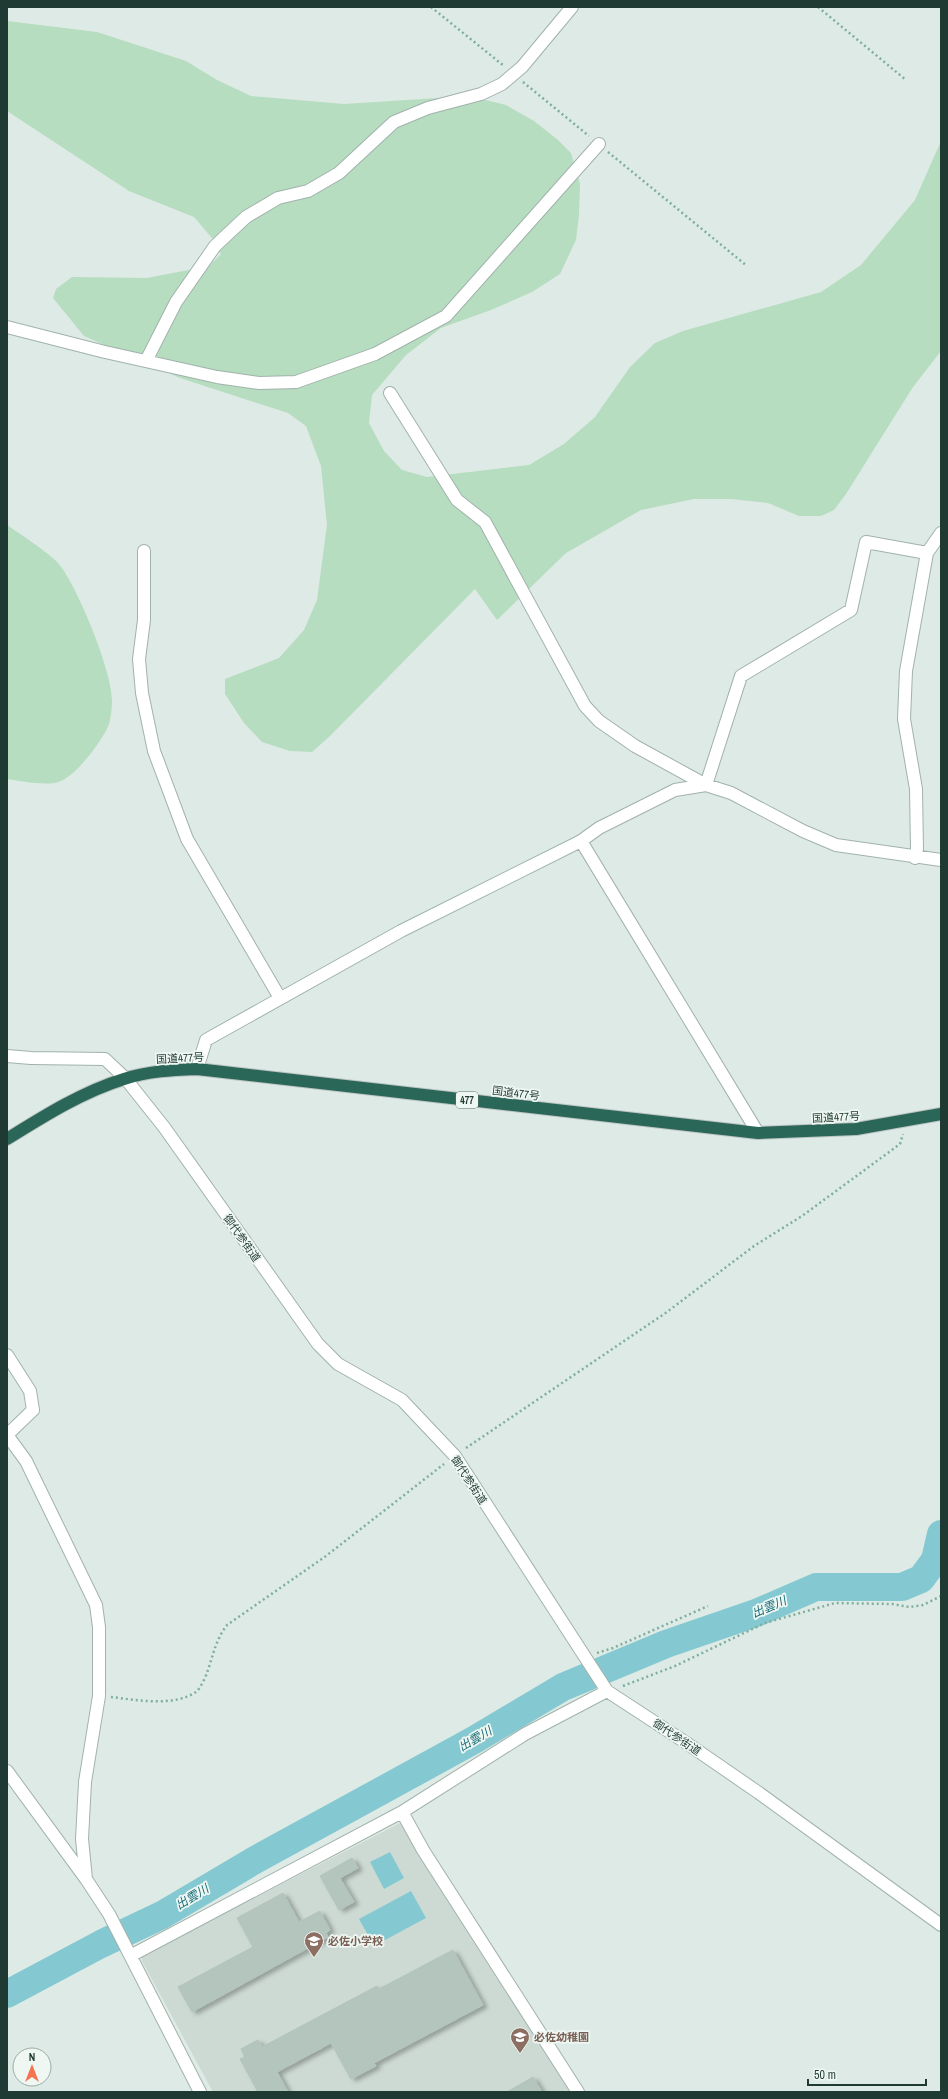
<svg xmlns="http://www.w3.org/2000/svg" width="948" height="2099" viewBox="0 0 948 2099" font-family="'Archivo Narrow','Noto Sans JP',sans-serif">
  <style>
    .built { fill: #cddad3 }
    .green { fill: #b6ddbf }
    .water { fill: #84c9d2 }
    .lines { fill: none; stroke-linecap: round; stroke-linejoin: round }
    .river { stroke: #84c9d2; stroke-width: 28 }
    .building { fill: #b4c5bd; stroke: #b1c4bb; filter: url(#shadow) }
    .minor-casing { stroke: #a1b2ac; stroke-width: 14 }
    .highway-casing { stroke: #bcc4c2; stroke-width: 14 }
    .path { stroke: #7eaf9e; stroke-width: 2.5; stroke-dasharray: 2 3; stroke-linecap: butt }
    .minor { stroke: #fff; stroke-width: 12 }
    .highway { stroke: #2a6758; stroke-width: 12 }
    .labels { text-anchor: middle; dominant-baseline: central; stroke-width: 3.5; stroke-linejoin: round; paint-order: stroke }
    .shield { fill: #eff7f3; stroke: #5d736c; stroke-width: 1 }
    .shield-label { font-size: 10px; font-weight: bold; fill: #1f3a32 }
    .street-label { font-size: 11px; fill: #1f3a32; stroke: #eff7f3 }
    .education-label { font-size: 11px; font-weight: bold; fill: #785e54; stroke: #eff7f3; text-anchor: start }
    .water-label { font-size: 12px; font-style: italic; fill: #186b77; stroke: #eff7f3 }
  </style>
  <defs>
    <filter id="shadow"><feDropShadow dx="4.5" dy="2.5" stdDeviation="2" flood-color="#0004"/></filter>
  </defs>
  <rect width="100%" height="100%" fill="#deeae5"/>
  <path class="built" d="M400,1823l171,269h-358l-71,-131v-5z"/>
  <path class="green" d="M7,21l90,11 89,29 31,19 34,16 93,8 125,-8 37,9 28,16 24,19 13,13 9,31 -1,31 -3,25 -16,34 -28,18 -41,18 -50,18 -35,27 -34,40 -3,28 15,28 18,19 25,7 102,-12 35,-21 31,-27 35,-50 25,-24 28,-12 138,-39 40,-27 54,-65 26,-59v210l-28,36 -67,107 -12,16 -13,6h-22l-31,-13 -37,-4h-37l-53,11 -75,43 -69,67 -22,-31 -145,147 -18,16 -22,-1 -28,-9 -18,-19 -19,-29v-15l54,-21 25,-28 13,-30 10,-75 -6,-59 -15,-40 -18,-13 -108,-35 -96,-42 -31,-38 3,-9 16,-12 75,1 62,-12 12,-12 -9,-16 -18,-21 -65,-26 -122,-80z
    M7,525c13,9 41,27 51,38 19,22 54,108 54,137 0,7 -1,17 -3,24 -6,16 -34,54 -51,58 -11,4 -39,-1 -51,-3z"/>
  <path class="water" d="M390,1852l14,26 -20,11 -14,-27z
    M411,1891l15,27 -52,28 -15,-27z"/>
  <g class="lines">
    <path class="river" d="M7,1994l94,-50 61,-29 93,-55 219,-120 89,-53 103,-43 90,-31 60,-26h86l19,-8 14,-19 6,-26"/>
  </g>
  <path class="building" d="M352,1858l6,10 -18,10 14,24 -15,8 -19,-34z
    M283,1893l16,29 21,-11 10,19 -4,3 2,4 -136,75 -14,-25 75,-40 -16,-29z
    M453,1950l30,55 -109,58 2,3 -25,13 -20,-36 -54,29 11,20h-30l-18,-33 5,-2 -4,-8 17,-9 4,7 115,-61 2,3z
    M533,2077l9,15h-35z"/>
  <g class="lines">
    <defs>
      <path id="minor" d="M7,327l98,25 112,25 42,6 37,-1 79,-28 71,-38 153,-172
        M146,361l30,-59 39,-56 31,-29 32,-19 30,-7 31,-18 55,-51 34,-14 53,-14 21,-10 20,-17 50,-60
        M390,393l67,107 28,22 100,184 14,15 36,25 71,39 25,8 72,38 33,14 105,15
        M144,551v69l-5,39 3,34 12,58 33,88 93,159
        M706,785l35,-109 110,-66 15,-68 61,11
        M581,841l177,292
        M915,858l2,-9 -1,-60 -12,-70 2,-48 21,-118 14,-20
        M7,1056l24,2 74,1 20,19 39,49 154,217 20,20 64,36 53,56 152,235 78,51 74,51 182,132
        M197,1069l9,-29 195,-109 180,-90 18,-13 76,-38 31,-5
        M7,1355l23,36 3,19 -26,25 19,26 70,144 3,22v69l-14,86 -3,57 4,40
        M7,1771l79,108 23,35 91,178
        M132,1955l270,-143
        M578,2092l-155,-242 -21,-38 123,-78 82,-43"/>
      <path id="highway" d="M7,1139c37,-23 75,-47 117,-60 24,-8 49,-9 73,-10l561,64 98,-4 85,-15"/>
    </defs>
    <use href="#minor" class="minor-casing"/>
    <use href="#highway" class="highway-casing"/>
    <path class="path" d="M431,7l73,59
      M818,7l88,73
      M523,82l66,54
      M608,152l139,114
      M466,1448l201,-136 87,-66 48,-30 98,-72 3,-10
      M597,1653l16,-5 95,-42
      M623,1686l52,-20 90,-43 70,-20 57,1 17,3 14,-2 18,-9
      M111,1697c25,3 63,10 85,-5 4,-3 9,-14 11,-19 6,-17 8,-32 20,-48l99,-69 118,-92"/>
    <use href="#minor" class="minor"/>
    <use href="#highway" class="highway"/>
  </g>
  <defs>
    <symbol id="school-pin" viewBox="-11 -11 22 30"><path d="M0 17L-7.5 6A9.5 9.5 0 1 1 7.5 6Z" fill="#8d6e63" stroke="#eff7f3"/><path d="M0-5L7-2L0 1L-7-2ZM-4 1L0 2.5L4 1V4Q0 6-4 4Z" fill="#fff"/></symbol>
  </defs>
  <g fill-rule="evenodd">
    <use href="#school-pin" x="303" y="1930" width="22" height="30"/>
    <use href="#school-pin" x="509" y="2026" width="22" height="30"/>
  </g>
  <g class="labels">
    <rect class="shield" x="456" y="1092" width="22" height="16" rx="3"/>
    <g class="shield-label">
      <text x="467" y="1100">477</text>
    </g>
    <g class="street-label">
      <text transform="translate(180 1058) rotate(-3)">国道477号</text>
      <text transform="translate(516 1093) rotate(7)">国道477号</text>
      <text transform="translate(836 1117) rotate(-3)">国道477号</text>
      <text transform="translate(242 1238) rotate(55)">御代参街道</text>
      <text transform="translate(469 1480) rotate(57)">御代参街道</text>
      <text transform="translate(677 1737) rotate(34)">御代参街道</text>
    </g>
    <g class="education-label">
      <text x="328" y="1941">必佐小学校</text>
      <text x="534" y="2037">必佐幼稚園</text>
    </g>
    <g class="water-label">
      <text transform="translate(769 1607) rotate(-23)">出雲川</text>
      <text transform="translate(475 1739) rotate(-30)">出雲川</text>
      <text transform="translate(192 1897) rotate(-31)">出雲川</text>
    </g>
  </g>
  <rect width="948" height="2099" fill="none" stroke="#1f3a32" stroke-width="16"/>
  <g transform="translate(32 2067)"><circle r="19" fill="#eff7f3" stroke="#9caba6"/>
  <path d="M0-3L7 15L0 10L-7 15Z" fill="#f67351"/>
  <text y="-6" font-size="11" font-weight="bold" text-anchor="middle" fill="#1f3a32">N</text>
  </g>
  <path d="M808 2079v6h118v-6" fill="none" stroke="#1f3a32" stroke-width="2"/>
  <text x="814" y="2079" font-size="12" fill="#1f3a32" stroke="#eff7f3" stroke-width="3" paint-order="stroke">50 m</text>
</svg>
